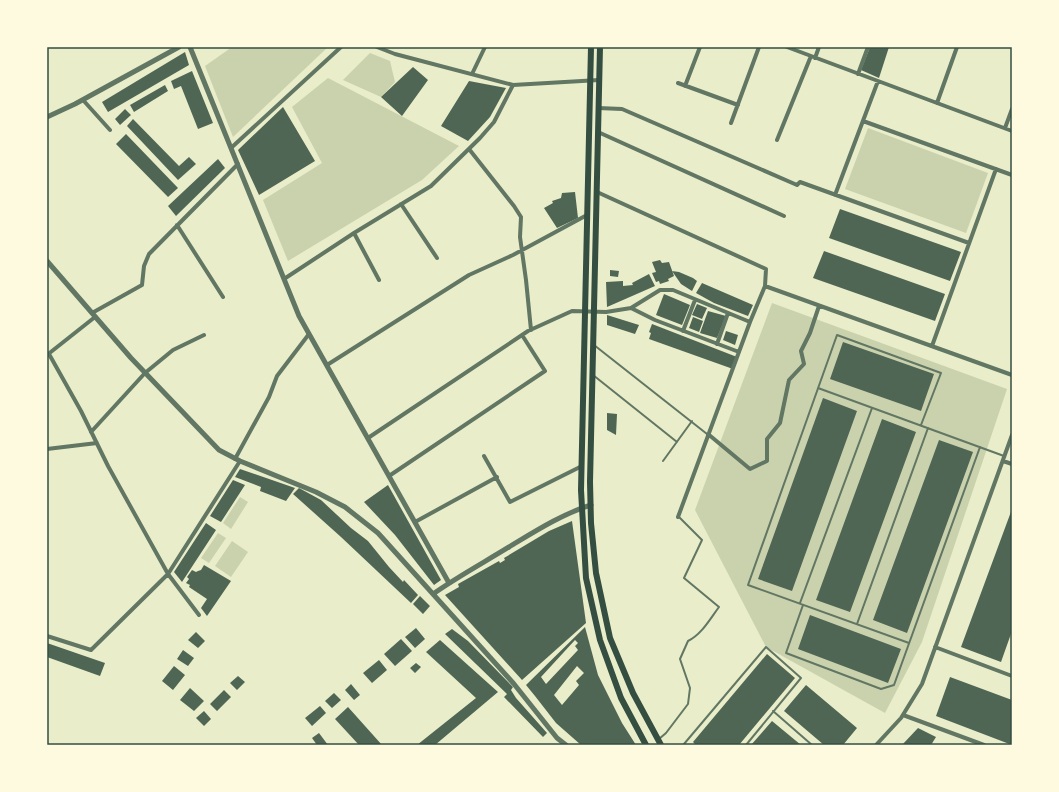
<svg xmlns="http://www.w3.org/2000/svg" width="1059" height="792" viewBox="0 0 1059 792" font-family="'Libre Baskerville',serif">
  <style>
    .green { fill: #cad2ad }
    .building { fill: #4f6655; fill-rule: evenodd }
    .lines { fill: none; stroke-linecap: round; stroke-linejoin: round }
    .service { stroke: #617663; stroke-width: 2 }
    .minor { stroke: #617663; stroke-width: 4 }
    .tertiary { stroke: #617663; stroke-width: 5 }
    .secondary { stroke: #344e41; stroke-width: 6 }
    .neatline { fill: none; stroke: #344e41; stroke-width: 1.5 }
  </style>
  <rect width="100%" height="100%" fill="#e9edc9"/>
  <path class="green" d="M232,47h96l-95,90 -28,-71z
    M370,53l20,8 5,21 -14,15 -38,-17z
    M328,78l131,68 -37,34 -134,81 -25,-61 59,-37 -30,-56z
    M868,128l120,45 -22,60 -121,-44z
    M772,303l235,86 -85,253 -37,71 -119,-66 -71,-137z
    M240,497l8,5 -17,27 -8,-6z
    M218,533l8,5 -17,25 -8,-5z
    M232,541l16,11 -17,25 -16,-11z"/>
  <path class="building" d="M870,47h19l-10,31 -18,-8z
    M185,52l4,13 -81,47 -6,-10z
    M413,67l15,13 -26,36 -21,-19z
    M192,71l21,52 -15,6 -17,-43 -7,3 -3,-8z
    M469,81l37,7 -16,29 -22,24 -27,-15z
    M165,85l3,6 -34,21 -4,-7z
    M283,107l32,54 -56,34 -21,-45z
    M125,109l6,6 -11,10 -5,-6z
    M133,119l46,47 10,-9 7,7 -18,16 -51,-54z
    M126,134l52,54 -10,9 -52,-53z
    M218,159l7,9 -49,48 -8,-10z
    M575,192l3,26 -21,10 -13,-20 9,-5 -1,-2 9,-3 1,-5z
    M840,209l121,43 -11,29 -121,-43z
    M824,251l121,43 -10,27 -122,-43z
    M660,260l2,3 7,-1 5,14 -6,3 1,2 -9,3 -1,-3 -3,1 -4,-9 4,-1 -4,-10z
    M610,270l9,1 -1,6 -8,-1z
    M672,271l7,1 14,6 4,3 -5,10 -11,-7z
    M649,274l6,12 -48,21 -1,-25 17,-1v5l10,-1 -1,-2z
    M702,283l51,22 -5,11 -34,-13 -18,-10z
    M664,294l26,11 -8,20 -26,-10z
    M697,304l10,4 -5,11 -10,-4z
    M708,311l18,5 -9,22 -17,-5z
    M607,315l32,10 -4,9 -28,-9z
    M693,317l10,4 -4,11 -10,-4z
    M652,324l85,33 -4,12 -84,-30 2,-6 -2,-1z
    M726,331l12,4 -3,10 -12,-5z
    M843,342l91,32 -13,37 -91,-32z
    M823,398l34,13 -65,180 -34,-12z
    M607,413l10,1 -1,21 -9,-5z
    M882,419l34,13 -66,180 -34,-12z
    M939,440l34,12 -66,181 -34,-13z
    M240,469l55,19 -9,13 -26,-10 1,-4 -26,-10z
    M233,480l12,5 -24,37 -11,-6z
    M388,485l53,95 -7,5 -39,-50 -31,-33z
    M299,488l22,12 30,28 17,13 21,26 14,15 1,-2 14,15 -7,8 -70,-66 -48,-43z
    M1012,509v122l-11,31 -40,-15z
    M572,521l14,102 -64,57 -77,-85 14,-8 -1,-3 41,-23 1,2 5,-3 -1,-2 45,-27z
    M206,523l10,7 -34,52 -8,-10z
    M204,565l27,16 -24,35 -6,-8 6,-9 -18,-12 1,-2 -4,-2 3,-4 -2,-2 5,-7 4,2 2,-1 3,-1z
    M420,596l10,10 -7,8 -10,-10z
    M810,615l91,34 -13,34 -90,-34z
    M585,627l13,48 24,48 14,22h-55l-25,-22 -21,-27 -9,-11zM575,640l3,3 -3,3 3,4 -32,34 -5,-7zM577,666l7,7 -8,8 3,4 -17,20 -8,-10z
    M416,628l9,11 -10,9 -10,-11z
    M452,629l16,12 45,46 -2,3 5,8 31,35 -4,4 -39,-40 3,-3 -62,-60z
    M196,632l9,9 -7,7 -10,-8z
    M401,639l11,12 -17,15 -11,-12z
    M440,640l58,52 -63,53h-18l59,-47 -50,-46z
    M47,643l58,20 -5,13 -53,-19z
    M183,650l11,8 -6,8 -11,-7z
    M767,654l28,24 -56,67h-43l-3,-3z
    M379,660l8,10 -15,13 -9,-10z
    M416,663l5,4 -6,6 -5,-5z
    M174,666l11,9 -12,15 -11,-9z
    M238,676l7,6 -8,8 -7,-7z
    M950,677l62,23v45l-76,-29z
    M351,684l9,11 -6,5 -9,-10z
    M806,685l51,43 -14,17h-19l-40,-34z
    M190,688l14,13 -10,10 -14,-11z
    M224,690l7,7 -14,14 -7,-7z
    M334,693l7,7 -9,8 -7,-7z
    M320,706l6,7 -14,13 -7,-8z
    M348,707l34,38h-23l-24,-26z
    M204,711l7,8 -7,7 -8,-8z
    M772,721l29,24h-50z
    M918,728l18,9 -5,8h-29z
    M319,733l9,12h-11l-5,-7z"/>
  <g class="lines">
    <path class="service" d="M594,345l113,89
      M593,375l84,67
      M818,388l186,68
      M663,461l29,-40
      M800,603l72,-195
      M803,605l-17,48 95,36 13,-4 86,-238
      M857,624l71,-196
      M909,643l-161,-58 89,-250 104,38 -20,52
      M773,711l39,34
      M659,739l7,-6 22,-29 2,-16 -10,-29 8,-18c14,-7 22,-22 31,-34l-35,-29 18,-38 -23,-23
      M685,745l-1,-1 82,-97 35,31 -55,67"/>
    <path class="minor" d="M377,47l18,7 118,31 86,-5
      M787,47l225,84
      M815,58l4,-11
      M472,74l13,-27
      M858,74l10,-27
      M678,83l60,22
      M685,86l15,-39
      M83,100l27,30
      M937,103l20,-56
      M598,108l24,1 175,76 3,-3 169,61
      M863,121l149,54
      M731,123l28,-76
      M1005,128l7,-19
      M598,132l186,84
      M777,140l34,-84
      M231,148l110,-101
      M469,149l45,57 7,11 -1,20 6,43 5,50
      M597,192l169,77 -1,17 -15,36 -72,195
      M835,195l43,-114
      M401,204l36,54
      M177,225l46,72
      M354,233l25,47
      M284,279l70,-46 77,-47 49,-48 14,-16 19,-37
      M765,286l247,89
      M631,308l24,12 84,32
      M92,313l50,-28 2,-19 5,-12 89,-90
      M683,331l12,-31
      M717,344l11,-31
      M932,346l64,-177
      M49,354l32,57 27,55 60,108 31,41
      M47,355l48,-38
      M327,365l142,-90 44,-20 74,-40
      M91,432l54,-59 28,-23 31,-15
      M708,434l42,35 17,-8v-22l13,-16 9,-43 15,-16 -3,-13 9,-18 9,-27
      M368,438l160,-107 44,-20 34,1 25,-4 29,-18h13l77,32
      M47,449l50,-6
      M484,456l26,46 72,-36
      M235,459l34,-62 8,-21 32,-42
      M1003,461l9,3
      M389,476l156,-105 -23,-36
      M415,522l82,-45
      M47,636l44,14 77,-76 72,-113
      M935,647l77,29
      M903,715l81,30
      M876,745l25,-27 21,-34 90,-249"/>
    <path class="tertiary" d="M190,47l109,269 150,267
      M47,117l28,-13 104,-57
      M47,261l84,97 88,92 21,11 76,31 29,15 33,26 136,151 43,54 9,7
      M433,594c24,-17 50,-31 76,-47 25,-15 53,-33 82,-42"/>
    <path class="secondary" d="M591,47l-10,443 5,88 14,62 21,58 25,47
      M600,47l-10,435 1,41 5,50 14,65 23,55 28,52"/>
  </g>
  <rect width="1059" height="792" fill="none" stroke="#fefae0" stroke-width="96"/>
  <rect x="48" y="48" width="963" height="696" class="neatline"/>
</svg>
